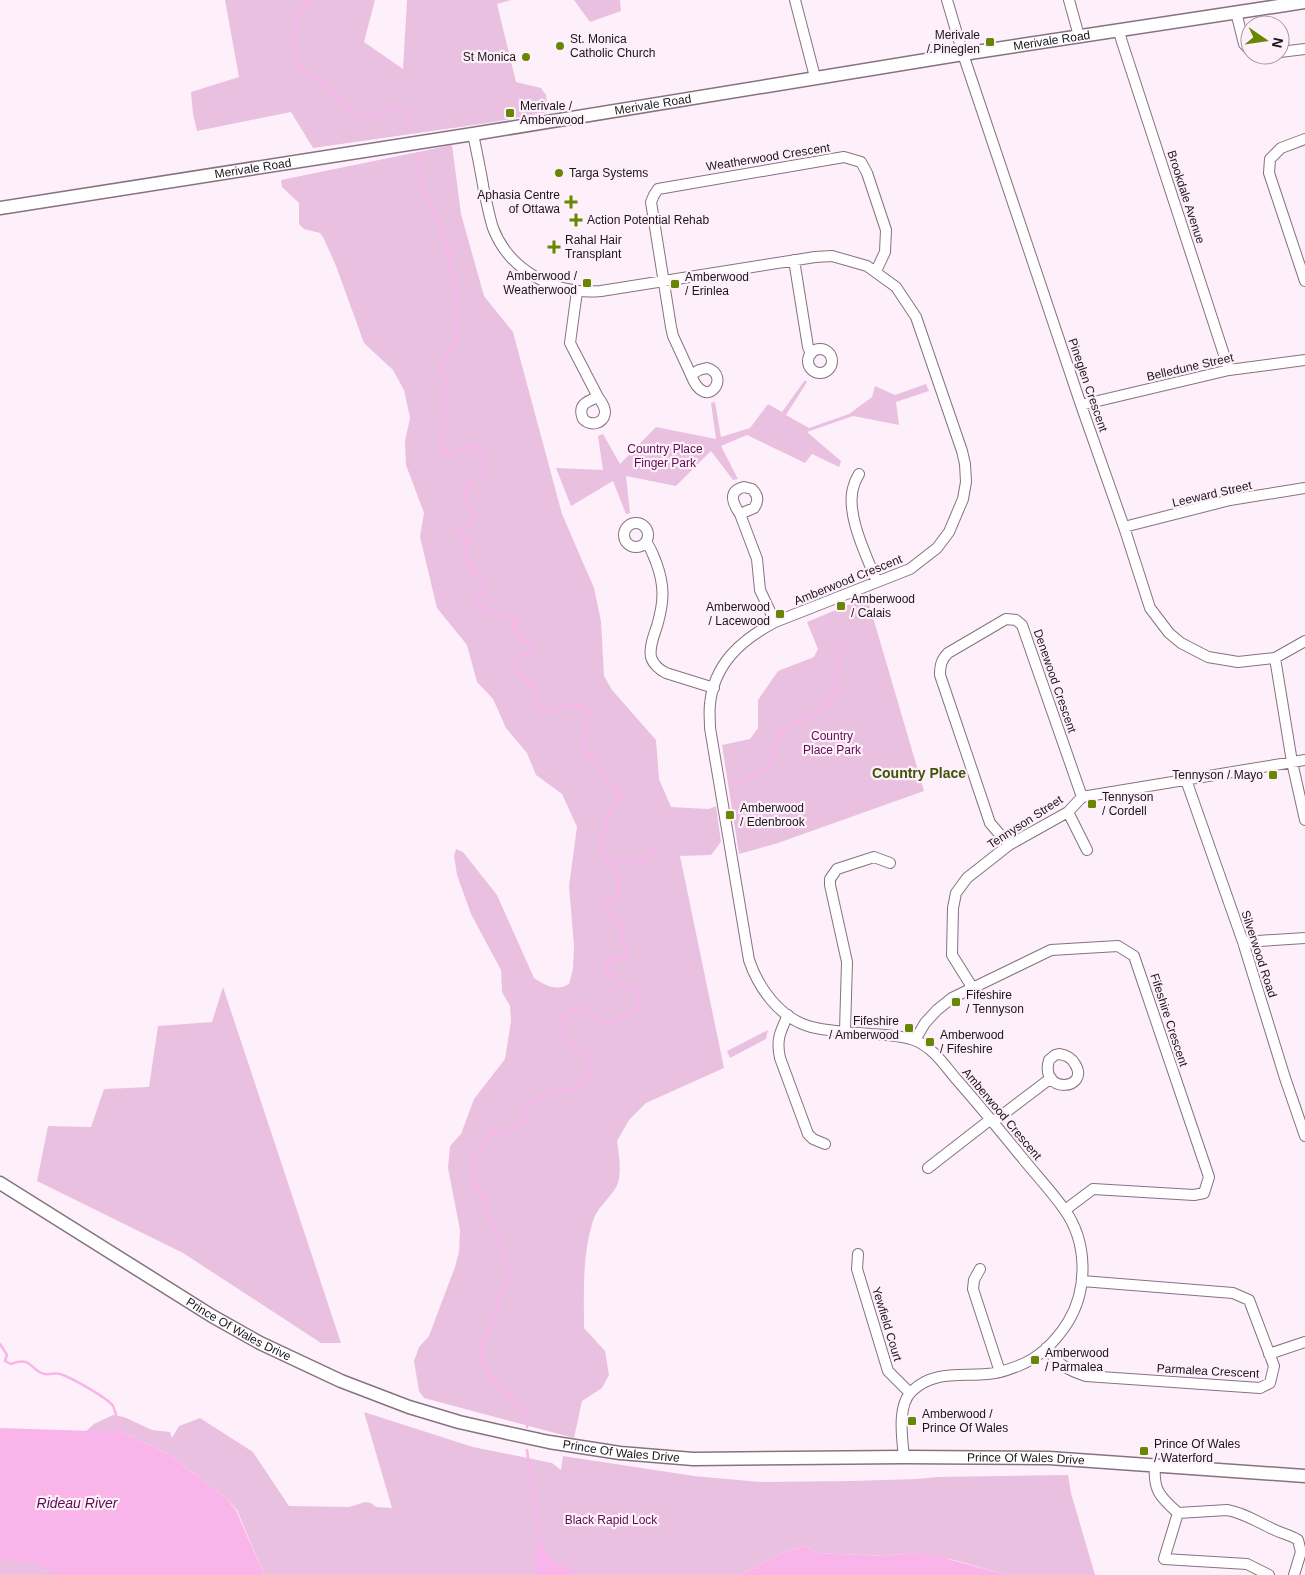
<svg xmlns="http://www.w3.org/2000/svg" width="1305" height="1575" viewBox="0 0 1305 1575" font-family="Helvetica,sans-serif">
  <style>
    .green { fill: #eac0e0 }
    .water { fill: #f9b5ea }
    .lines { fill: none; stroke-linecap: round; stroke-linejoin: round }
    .stream { stroke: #f9b5ea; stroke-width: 2.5 }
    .minor-casing { stroke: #867281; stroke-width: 12 }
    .major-casing { stroke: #867281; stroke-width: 15 }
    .minor { stroke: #fff; stroke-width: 10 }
    .major { stroke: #fff; stroke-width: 12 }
    .poi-dot { fill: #678703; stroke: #fef0fa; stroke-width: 2 }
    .labels { text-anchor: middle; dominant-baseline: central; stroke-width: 4.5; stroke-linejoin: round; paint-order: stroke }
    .poi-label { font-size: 12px; fill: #1c151b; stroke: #fef0fa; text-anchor: start }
    .street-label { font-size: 12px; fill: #1c151b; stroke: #fef0fa }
    .park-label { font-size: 12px; fill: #5d0e52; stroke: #fef0fa }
    .neighbourhood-label { font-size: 14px; font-weight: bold; fill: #415508; stroke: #fef0fa }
    .water-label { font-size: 14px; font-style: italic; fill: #5c0c51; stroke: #fef0fa }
  </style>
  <rect width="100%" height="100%" fill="#fef0fa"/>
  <path class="green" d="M225,0h150l-11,42 39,27 4,-69h104l-14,4 19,78 25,6 5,7 2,17 -60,11 -175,25 -22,-36 -94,19 -4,-17 -2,-22 48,-15z
    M574,0h46l1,11 -31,11z
    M452,145l9,69 23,82 29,36 49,182 32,74 7,33 3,55 8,14 44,50 3,39 12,28 38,2 7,-3 5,36 -10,13 -31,1 44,212 -78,35 -17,17 -12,21c2,14 6,36 -2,48 -8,12 -18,19 -22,32 -11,35 -9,71 -9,107l21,23 4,24 -7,13 -20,13 -8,37 -150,-40 -5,-7 -5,-30 5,-14 10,-11 26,-69 4,-15 1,-22 -12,-62 2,-22 11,-12 13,-35 31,-40 6,-38 -1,-15 -8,-14 -1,-22 -30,-56 -14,-39 -3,-19 2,-7 7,3 34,43 37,83c11,7 22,14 35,6l4,-15 1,-23 -5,-60 8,-59 -15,-33 -26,-19 -9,-22 -21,-25 -13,-29 -16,-17 -10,-37 -30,-37 -17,-71 4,-24 -18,-48 -1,-24 5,-23 -6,-28 -11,-20 -29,-27 -28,-77 -12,-27 -4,-6 -16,-4 -5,-5v-21l-17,-16 -1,-7z
    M805,380l2,2 -21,33 23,13 40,-14 23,-17 3,-11 20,9 31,-11 3,7 -33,11 3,23 -46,-9 -46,16 34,29 -2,6 -27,-13 -7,9 -58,-28 -26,11 17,33 -5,1 -22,-29 -35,35 -50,-10 4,37 -4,1 -13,-33 -42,25 -15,-38 47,2 -5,-34 5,-2 17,30 36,-37 60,12 -5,-36 4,-1 6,35 29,-9 18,-24 14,8z
    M867,597l57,194 -146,52 -39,11 -17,-109 28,-6 8,-11v-28l20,-29 36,-14 4,-8 -11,-27z
    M223,987l118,356h-20l-138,-90 -146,-72 11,-55 43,1 13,-38 45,-2 9,-61 54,-4z
    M768,1030l-2,9 -36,19 -3,-7z
    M364,1412l109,35 79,16 9,7 2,-14 131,20 66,6 91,-1 65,-2 21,-2 131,-2 3,18 24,82h-87l-54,-15 -43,-7 -25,3 -70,-3 -9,-7 -22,6 -45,23h-476l-27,-65 -12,-13 -58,-44 -45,-21h-37l9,-8 19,-9 11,2 28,13 18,2 2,6 7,-12 21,-8 53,34 36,54 60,1 16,-5 6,1 5,4 16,1z
    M0,1552l24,3 35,20h-59z"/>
  <path class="water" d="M0,1428l122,4 45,21 58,44 11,13 28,65h-210l-11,-9 -43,-8z
    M540,1540l10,20 23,10v5h-38v-16z
    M807,1546l9,7 70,3 25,-3 22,2 75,20h-268l45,-23z"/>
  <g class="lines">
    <path class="stream" d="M310,0l-14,14 -3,41 11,17 22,13 26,25 15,8 14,-4 9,-7 14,4 5,11
      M417,154l6,37 16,32 11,33v11l8,26 -4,25 3,22 -17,29 6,15 -2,19 1,13 -4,19 4,19h10l15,-8 8,2 7,8v13l-3,7 -17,11 3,19 6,4c0,13 -4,15 -16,20l1,6 7,2 2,4 -3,5 -1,9 2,3 4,1 4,12c9,4 14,10 11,20l-9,3 -1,7c12,13 24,9 39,17v8l3,8 12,8 4,7 -15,8 -3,7 5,10 10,9 9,23 7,4c16,-2 25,-11 41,-2l1,8 -5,23 4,12 10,11 10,18 10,6 4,10c-3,5 -8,8 -10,13 -5,10 -13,38 -7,49 2,3 6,5 9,8 5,7 6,18 6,26l-5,6 -14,3c1,11 12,15 21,20l1,7 -2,5 8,16 -2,6 -18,6 -1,7c10,18 12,15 30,22l4,17 -28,14 -11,-1 -21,-14 -10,2 -7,6 -1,18 12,17 10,5 6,10c-5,22 -14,22 -33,28l-4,-2 -25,13 -5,8 -1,10 -8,7 -26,6 -17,26 1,12 34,90 3,12 -4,12 -6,7 -6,26 -13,26 1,14 7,14 8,11 5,3 25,28 1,5 -1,6
      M734,782c15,-3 26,-10 38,-18l4,-20 10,-16 41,-20 2,-9 6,-5 4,-43
      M609,863c12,-4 18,-5 30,1l17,-15
      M0,1344l7,11 -2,6 6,3c21,-9 20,8 34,10 5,1 11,-2 15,0 10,3 48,24 53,32 4,7 4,18 6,26
      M527,1450l13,93"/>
    <defs>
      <path id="minor" d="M795,0l20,77
        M947,0l16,54 118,351 43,122 26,81 19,25 12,10 27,14 30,5 37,-4 30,-17
        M1069,0l10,36
        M1236,12l8,32 6,6
        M1119,31l3,11 107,328
        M1280,52l25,-3
        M473,134c4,19 8,38 11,57 3,12 5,25 9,37 17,44 63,67 108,63l214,-34 17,-1 35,10 29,21 20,30 46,134 3,13 1,18 -3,17 -14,33 -12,16 -27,21 -135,53c-34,18 -61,42 -65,82 -1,8 0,16 0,24l39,232c9,27 30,57 59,66 20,6 42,6 63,8 14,1 30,1 43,6 19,7 31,26 43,40 23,26 45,53 67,80 13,16 28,32 40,49 24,33 24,80 4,113 -12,19 -29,36 -50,44 -8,3 -16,6 -23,7 -30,5 -59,-5 -83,18 -15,14 -10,47 -8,66
        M1305,139l-24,9 -11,11 -1,14 36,108
        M794,260l14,87 3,7
        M577,291l-7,52 28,54
        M808 361a12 12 0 1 1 24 0a12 12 0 1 1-24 0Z
        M707,368c25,7 -1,46 -16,7l8,-5z
        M691,375l-18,-39 -2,-9 -20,-125 3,-7 4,-6 186,-32 17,5 6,11 19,57 -1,22 -9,19
        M598,397c3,4 7,10 7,15 -1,13 -15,14 -22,7 -6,-14 4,-18 15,-22z
        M1081,405l148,-35 76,-10
        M859,474c-2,4 -4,7 -5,11 -10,27 13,72 23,97
        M744,487l8,2c6,6 7,12 2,19l-14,6c-7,-10 -13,-23 4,-27z
        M740,514l17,45 3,31 15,32
        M624 535a12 12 0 1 1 24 0a12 12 0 1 1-24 0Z
        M1124,527l106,-27 75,-12
        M646,542c5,6 7,13 10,20 9,24 8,40 1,64 -3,9 -8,21 -6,31 2,7 9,13 15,16l48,15
        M1275,658l17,104 13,58
        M1186,780l57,162 42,136 20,58
        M1068,812l19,38
        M1009,845l-19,-22 -50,-148c0,-9 1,-15 8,-22l58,-34 10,1 6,5 60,172
        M1243,942l62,-4
        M972,987l-20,-32 1,-47 3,-15 11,-15 42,-33 59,-33 14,-15 223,-37
        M788,1015c-8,17 -12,25 -8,43l28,76 5,5 12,5
        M845,1031l2,-69 -17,-77v-6l7,-10 37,-12 16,6
        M915,1040l10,-17 12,-13 15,-12 99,-48 67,-4 16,10 75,221 -5,16 -10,2 -101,-6 -28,21
        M1059,1054c7,1 12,3 16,10 16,26 -36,31 -26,-4l6,-5z
        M993,1122l58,-44
        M928,1168l63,-49
        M858,1254l-1,15 31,102 22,22
        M980,1269l-6,11 -1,9 27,83
        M1046,1348c12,16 21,22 40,28l174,12 10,-5 4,-17 -25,-66 -16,-7 -151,-12
        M1269,1354l36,-12
        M1155,1466c-2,24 5,31 23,47l49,-3c18,3 32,13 48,20 8,4 16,5 23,10l3,12 -7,23
        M1178,1513l-14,46 83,5 22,11"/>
      <g id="major">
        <path id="s1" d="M0,208l473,-74 490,-80 342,-52"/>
        <path id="s2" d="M0,1183l212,133 48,27 81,38 68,26 50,15 44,10 46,10 71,11 73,6 211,-2 145,1 256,18"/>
      </g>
    </defs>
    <use href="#minor" class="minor-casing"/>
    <use href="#major" class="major-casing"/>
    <use href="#minor" class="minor"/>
    <use href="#major" class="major"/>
  </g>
  <g class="poi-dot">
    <rect x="985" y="37" width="10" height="10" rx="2.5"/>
    <circle cx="560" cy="46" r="5"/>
    <circle cx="526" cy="57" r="5"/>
    <rect x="505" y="108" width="10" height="10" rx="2.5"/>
    <circle cx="559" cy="173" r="5"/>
    <path d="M568.5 194.5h5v5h5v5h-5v5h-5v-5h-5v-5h5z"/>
    <path d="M573.5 212.5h5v5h5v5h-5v5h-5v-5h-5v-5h5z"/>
    <path d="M551.5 239.5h5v5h5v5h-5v5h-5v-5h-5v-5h5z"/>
    <rect x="582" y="278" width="10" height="10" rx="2.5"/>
    <rect x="670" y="279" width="10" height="10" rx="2.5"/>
    <rect x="836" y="601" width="10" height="10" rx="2.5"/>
    <rect x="775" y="609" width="10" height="10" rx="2.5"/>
    <rect x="1268" y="770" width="10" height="10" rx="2.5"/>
    <rect x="1087" y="799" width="10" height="10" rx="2.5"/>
    <rect x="725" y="810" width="10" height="10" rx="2.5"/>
    <rect x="951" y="997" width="10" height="10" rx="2.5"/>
    <rect x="904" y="1023" width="10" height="10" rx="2.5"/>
    <rect x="925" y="1037" width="10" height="10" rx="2.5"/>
    <rect x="1030" y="1355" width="10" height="10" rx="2.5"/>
    <rect x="907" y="1416" width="10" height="10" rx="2.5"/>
    <rect x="1139" y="1446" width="10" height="10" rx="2.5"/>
  </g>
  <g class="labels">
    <g class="poi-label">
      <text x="980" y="35" text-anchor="end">Merivale<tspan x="980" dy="14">/ Pineglen</tspan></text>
      <text x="570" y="39">St. Monica<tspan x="570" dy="14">Catholic Church</tspan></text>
      <text x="516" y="57" text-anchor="end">St Monica</text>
      <text x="520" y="106">Merivale /<tspan x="520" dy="14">Amberwood</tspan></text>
      <text x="569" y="173">Targa Systems</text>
      <text x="560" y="195" text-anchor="end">Aphasia Centre<tspan x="560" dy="14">of Ottawa</tspan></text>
      <text x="587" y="220">Action Potential Rehab</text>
      <text x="565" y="240">Rahal Hair<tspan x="565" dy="14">Transplant</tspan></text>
      <text x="577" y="276" text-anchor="end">Amberwood /<tspan x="577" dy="14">Weatherwood</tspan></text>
      <text x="685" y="277">Amberwood<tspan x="685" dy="14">/ Erinlea</tspan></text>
      <text x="851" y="599">Amberwood<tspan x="851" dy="14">/ Calais</tspan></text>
      <text x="770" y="607" text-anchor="end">Amberwood<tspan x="770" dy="14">/ Lacewood</tspan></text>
      <text x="1263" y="775" text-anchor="end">Tennyson / Mayo</text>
      <text x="1102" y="797">Tennyson<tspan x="1102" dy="14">/ Cordell</tspan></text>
      <text x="740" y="808">Amberwood<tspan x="740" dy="14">/ Edenbrook</tspan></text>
      <text x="966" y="995">Fifeshire<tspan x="966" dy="14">/ Tennyson</tspan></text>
      <text x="899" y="1021" text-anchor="end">Fifeshire<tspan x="899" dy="14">/ Amberwood</tspan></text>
      <text x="940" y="1035">Amberwood<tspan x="940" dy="14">/ Fifeshire</tspan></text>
      <text x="1045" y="1353">Amberwood<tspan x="1045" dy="14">/ Parmalea</tspan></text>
      <text x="922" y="1414">Amberwood /<tspan x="922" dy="14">Prince Of Wales</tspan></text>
      <text x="1154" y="1444">Prince Of Wales<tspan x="1154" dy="14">/ Waterford</tspan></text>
    </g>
    <g class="street-label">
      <text stroke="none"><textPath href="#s1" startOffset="1065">Merivale Road</textPath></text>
      <text stroke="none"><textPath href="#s1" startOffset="661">Merivale Road</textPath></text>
      <text transform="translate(768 157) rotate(-9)">Weatherwood Crescent</text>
      <text stroke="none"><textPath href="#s1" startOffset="256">Merivale Road</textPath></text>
      <text transform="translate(1186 197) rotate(72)">Brookdale Avenue</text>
      <text transform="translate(1190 367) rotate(-13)">Belledune Street</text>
      <text transform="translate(1088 385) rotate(71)">Pineglen Crescent</text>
      <text transform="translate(1212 494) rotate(-13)">Leeward Street</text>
      <text transform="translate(848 580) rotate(-22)">Amberwood Crescent</text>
      <text transform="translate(1055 681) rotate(71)">Denewood Crescent</text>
      <text transform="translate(1025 822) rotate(-33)">Tennyson Street</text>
      <text transform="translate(1259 954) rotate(72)">Silverwood Road</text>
      <text transform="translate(1169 1020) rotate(72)">Fifeshire Crescent</text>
      <text transform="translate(1002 1114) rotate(50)">Amberwood Crescent</text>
      <text transform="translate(887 1324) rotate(73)">Yewfield Court</text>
      <text stroke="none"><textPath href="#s2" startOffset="280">Prince Of Wales Drive</textPath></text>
      <text transform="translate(1208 1371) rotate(3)">Parmalea Crescent</text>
      <text stroke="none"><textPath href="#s2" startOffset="685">Prince Of Wales Drive</textPath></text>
      <text stroke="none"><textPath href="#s2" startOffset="1090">Prince Of Wales Drive</textPath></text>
    </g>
    <g class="park-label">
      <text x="665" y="449">Country Place<tspan x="665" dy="14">Finger Park</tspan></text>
      <text x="832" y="736">Country<tspan x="832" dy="14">Place Park</tspan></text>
      <text x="611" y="1520">Black Rapid Lock</text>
    </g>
    <g class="neighbourhood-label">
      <text x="919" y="773">Country Place</text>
    </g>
    <g class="water-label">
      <text x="77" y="1503">Rideau River</text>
    </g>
  </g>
  <g transform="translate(1265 40) rotate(103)"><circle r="24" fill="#fef0fa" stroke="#a498a1"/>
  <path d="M0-4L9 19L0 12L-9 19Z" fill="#678703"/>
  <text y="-8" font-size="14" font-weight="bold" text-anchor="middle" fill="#1c151b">N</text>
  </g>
</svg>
